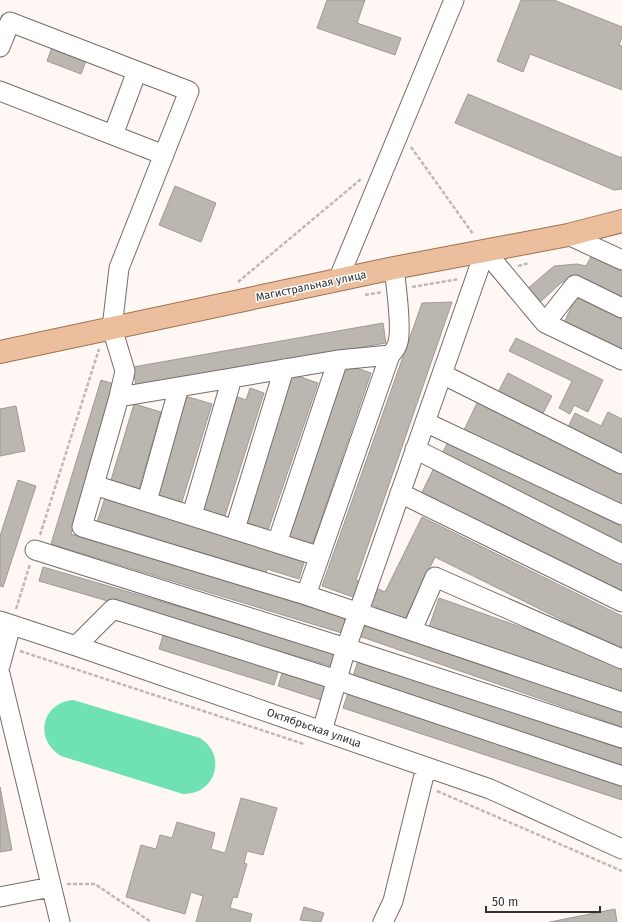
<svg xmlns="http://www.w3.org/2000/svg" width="622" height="922" viewBox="0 0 622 922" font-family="'Fira Sans',sans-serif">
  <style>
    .pitch { fill: #6fe1b3 }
    .building { fill: #bcb6b1; stroke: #9f9a95 }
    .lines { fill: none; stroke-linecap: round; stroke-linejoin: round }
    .minor-casing { stroke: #746d6a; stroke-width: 21 }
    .major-casing { stroke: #a2704e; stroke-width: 24 }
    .path { stroke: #bfb9b6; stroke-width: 2.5; stroke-dasharray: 4 2; stroke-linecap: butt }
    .minor { stroke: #fff; stroke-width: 19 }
    .major { stroke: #ebbe9e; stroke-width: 22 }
    .labels { text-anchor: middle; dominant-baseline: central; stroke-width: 3; stroke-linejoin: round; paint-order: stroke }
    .street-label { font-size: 11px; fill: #33302f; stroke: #fff }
  </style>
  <rect width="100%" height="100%" fill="#fef7f3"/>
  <path class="pitch" d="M73,700l127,38c28,18 15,57 -17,56l-122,-38c-27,-16 -20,-53 12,-56z"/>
  <path class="building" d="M327,0h38l-8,23 44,15 -6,17 -78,-27z
    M521,0h33l68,27v10l-3,8 3,1v44l-92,-36 -7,18 -26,-11z
    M52,47l34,14 -5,13 -34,-13z
    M468,94l151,63h3v32l-8,1 -159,-67z
    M175,186l41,17 -15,39 -42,-17z
    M593,253l29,15v34l-43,-20h-17l-24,22 -12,-14 28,-24 23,-2 9,2z
    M576,297l46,22v35l-59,-29z
    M452,302l-96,278 5,2 -5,16 -34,-12 100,-283z
    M383,323l3,20 -250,44 -3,-20z
    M516,338l87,42 -15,32 -14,-7 -4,9 -11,-6 13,-27 -63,-30z
    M345,364l26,9 -60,176 -26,-9z
    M508,373l44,23 -12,23 -44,-23z
    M292,374l26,9 -51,150 -26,-9z
    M101,380l16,5 -46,149 278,85 -4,15 -294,-90z
    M250,388l14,5 -40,126 -25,-8 36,-115 11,4z
    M185,396l27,8 -31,101 -26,-8z
    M479,399l143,71v39l-158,-79z
    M134,404l27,8 -22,77 -28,-9z
    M16,406l9,45 -25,5v-47z
    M608,412l14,7v35l-54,-27 7,-14 26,13z
    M449,440l173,87v18l-180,-91z
    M434,468l188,93v35l-202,-100z
    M18,480l18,6 -33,101 -3,-1v-50z
    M105,498l199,64 -5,17 -32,-10 -2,8 -168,-55z
    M422,517l200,99v34l-187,-93 -31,64 -38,-19 8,-15 11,5z
    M43,567l295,86 -4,14 -295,-86z
    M439,598l174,62 9,7v29l-193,-69z
    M361,621l261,90v16l-266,-92z
    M164,632l115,37 -5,16 -115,-36z
    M358,661l264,88v16l-269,-89z
    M283,670l47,15 -6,16 -46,-15z
    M348,693l274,91v16l-279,-92z
    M0,787l12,63 -12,2z
    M241,798l36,10 -14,47 -16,-4 -3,12 3,1 -10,34 -4,-1 -3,11 22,6 -2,8h-54l7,-26 -12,-4 -6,22 -59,-17 15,-52 15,4 4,-14 12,3 5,-16 38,11 -4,16 14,4z
    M304,907l20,6 -3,9 -21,-2z
    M615,909l2,13h-67z"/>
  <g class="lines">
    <defs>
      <path id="minor" d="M0,47l10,-25 127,49
        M0,91l164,64
        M113,135l24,-64 52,20 -70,177 -7,60 13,43 -6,26 -37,130 224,68 316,107
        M568,235l54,25
        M485,251l60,72 77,37
        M338,280l116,-280
        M545,323l30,-38 47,23
        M442,374l180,90
        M119,397l219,-37 52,-5c4,-4 7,-8 8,-13 4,-14 -2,-58 -4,-74
        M425,422l197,93
        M415,449l207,105
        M94,485l224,71
        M400,493l222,109
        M147,501l32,-114
        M192,515l40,-137
        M235,529l49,-160
        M277,543l61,-183
        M35,550l311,98 276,90
        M306,595l84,-240
        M0,621l76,25 414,143 132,60
        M412,630l23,-53 187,82
        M76,646l37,-37 224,71 285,96
        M0,666l11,-41
        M0,674l60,248
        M322,731l24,-83 139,-397
        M0,897l51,-10
        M383,922l10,-21 33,-134"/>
      <path id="major" d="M0,352l394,-84 174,-33 54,-14"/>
    </defs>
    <use href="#minor" class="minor-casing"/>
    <use href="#major" class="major-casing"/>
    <path class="path" d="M411,147l62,87
      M518,266l11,-3
      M238,282l123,-103
      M412,287l47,-8
      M365,295l17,-3
      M40,535l59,-186
      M16,609l14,-45
      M20,651l284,93
      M437,791l185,80
      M67,884h28l56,38"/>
    <use href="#minor" class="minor"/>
    <use href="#major" class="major"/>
  </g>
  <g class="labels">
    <g class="street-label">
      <text transform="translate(311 286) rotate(-12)">Магистральная улица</text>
      <text transform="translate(314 728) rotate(19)">Октябрьская улица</text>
    </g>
  </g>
  <path d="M486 906v6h114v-6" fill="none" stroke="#33302f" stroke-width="2"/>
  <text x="492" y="906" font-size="12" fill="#33302f" stroke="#ffffff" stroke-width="3" paint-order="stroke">50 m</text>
</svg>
